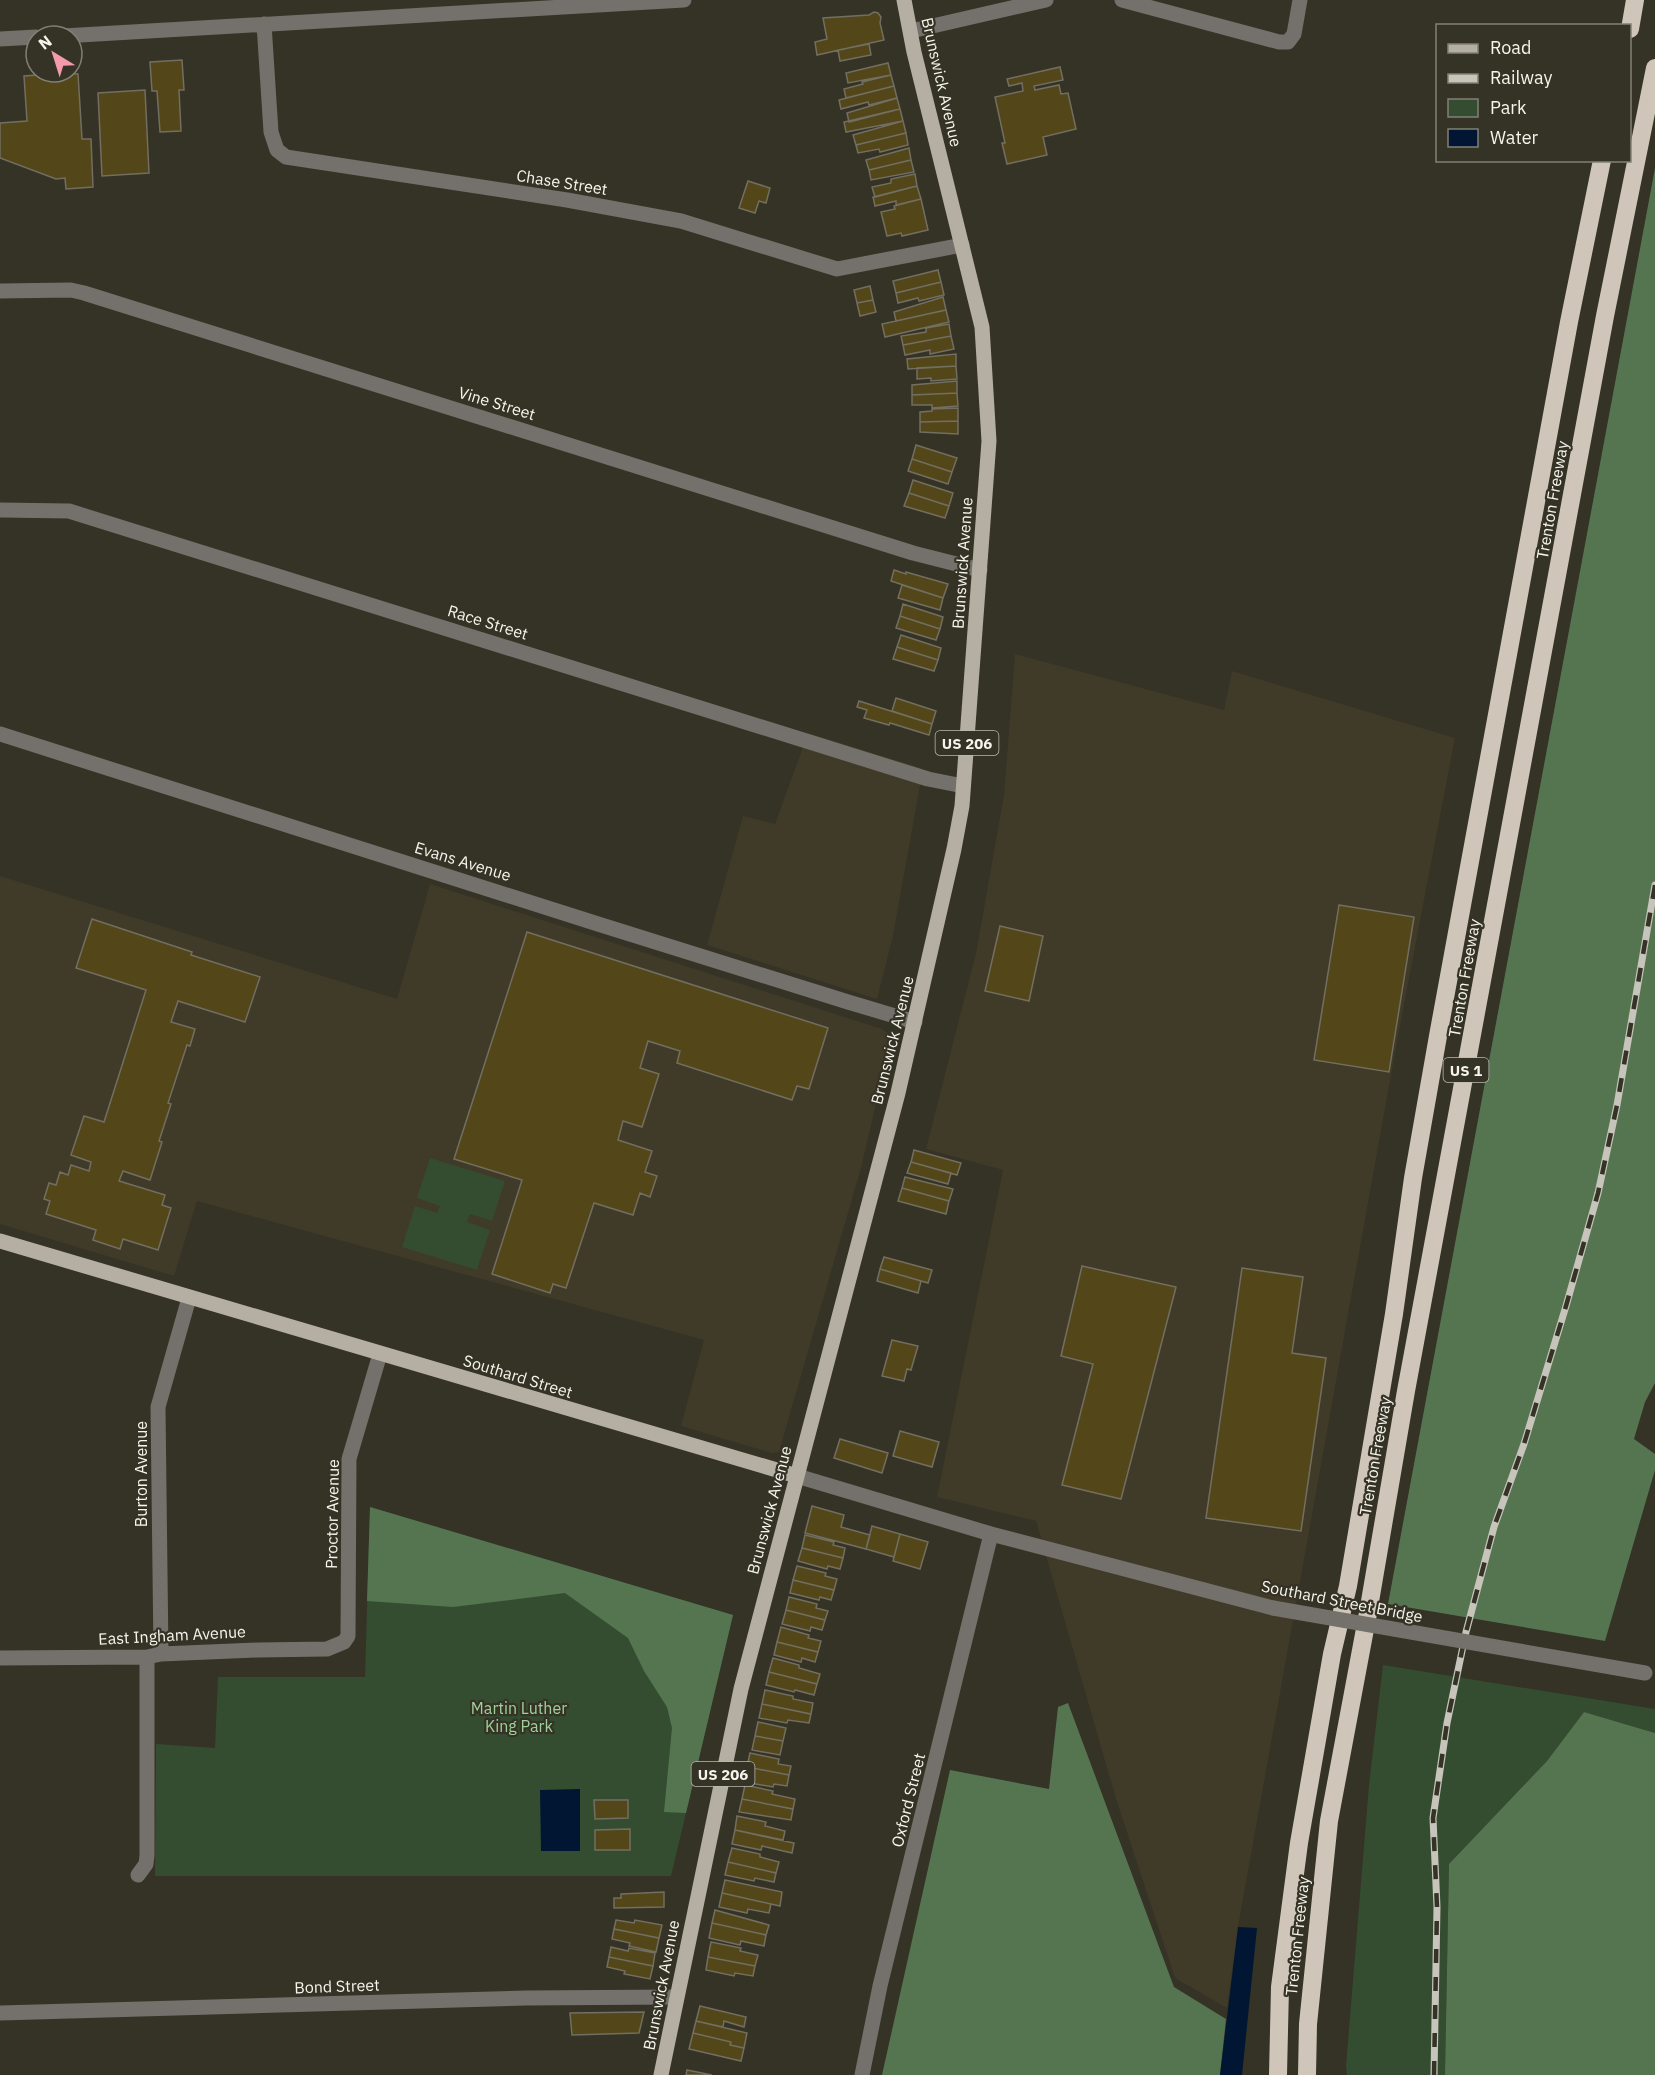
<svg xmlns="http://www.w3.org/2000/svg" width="1655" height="2075" viewBox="0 0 1655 2075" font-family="'IBM Plex Sans',sans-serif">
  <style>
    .built { fill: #403a28 }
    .green { fill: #344d31 }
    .forest { fill: #557551 }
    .water { fill: #001633 }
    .building { fill: #534618; stroke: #726f62; stroke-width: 1.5 }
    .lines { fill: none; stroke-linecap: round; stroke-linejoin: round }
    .minor { stroke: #74706b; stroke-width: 15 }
    .major { stroke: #b5aea3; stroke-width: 15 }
    .highway { stroke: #cfc6b9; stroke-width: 18 }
    .rail-casing { stroke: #c6c4bb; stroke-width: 7 }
    .rail { stroke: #353226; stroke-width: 4.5; stroke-dasharray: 14; stroke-linecap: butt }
    .minor-bridge { stroke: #74706b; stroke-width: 15 }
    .labels { text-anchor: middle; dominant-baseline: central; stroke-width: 4.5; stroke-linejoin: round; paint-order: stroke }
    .shield { fill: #353226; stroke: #bcbab1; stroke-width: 1.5 }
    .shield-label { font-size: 15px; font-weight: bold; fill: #f6f4ec }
    .street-label { font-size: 16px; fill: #f6f4ec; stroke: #353226 }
    .park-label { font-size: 16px; fill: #9ed299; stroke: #353226 }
  </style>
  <rect width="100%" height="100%" fill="#353226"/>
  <path class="built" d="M1015,654l209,56 8,-39 223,67 -57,298 -160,891 -11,81 -52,-30 -59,-179 -80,-278 -99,-24 66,-327 -77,-21 50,-196 28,-158z
    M808,733l113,35 -1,17 -27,151 -16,63 -170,-54 36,-129 32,8z
    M0,876l397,123 33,-115 452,145 8,6v10l-29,123 -82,284 -7,1 -91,-27 23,-86 -507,-139 -23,75 -174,-52z"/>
  <path class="green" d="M430,1158l75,23 -13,40 -22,-7 -3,8 23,8 -13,40 -75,-23 13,-41 22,7 3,-7 -23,-8z
    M370,1507l363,108 -62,261h-516l1,-132 59,4 3,-71h147z
    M1383,1665l272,44v24l-71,-21 -37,49 -98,103 -4,211h-98l-1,-9 23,-281z"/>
  <path class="forest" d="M1655,168v1215l-10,19 -11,37 21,15v16l-50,171 -217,-37z
    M370,1507l363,108 -47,198 -22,-1 8,-84 -5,-21 -23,-36 -16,-33 -63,-45 -112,14 -86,-6z
    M1068,1703l106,284 52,32 -6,56h-338l68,-305 99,19 9,-82z
    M1584,1712l71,21v342h-210l4,-211 98,-103z"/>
  <path class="water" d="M580,1789v62h-39l-1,-61z
    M1238,1927l19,1 -15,147h-22z"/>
  <path class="building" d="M874,12l4,1 3,4 -1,6 4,17 -67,15 -2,-13 12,-3 -4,-21 46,-3z
    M869,44l2,11 -31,6 -2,-11z
    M182,60l2,30h-5l2,41 -21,1 -3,-41h-5l-2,-29z
    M888,63l3,12 -43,8 -2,-10z
    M1060,67l3,13 -29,6 1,4 24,-5 2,9 7,-1 8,36 -33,8 4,18 -40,9 -5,-21h3l-10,-46 28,-6 -1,-8 -13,3 -2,-7z
    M37,72l41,2 4,65h9l2,48 -27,2 -1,-11 -9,1 -56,-21v-35l27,-2 -3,-45 13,-1z
    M891,75l3,11 -48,12 -2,-9 19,-5 -1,-2z
    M894,86l3,12 -28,7 -1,-3 -27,7 -2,-9z
    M145,90l4,83 -47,3 -4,-83z
    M897,98l3,11 -51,13 -2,-9z
    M900,109l3,12 -57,11 -2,-10z
    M903,121l3,12 -50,12 -3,-10z
    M906,133l2,12 -28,7 -1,-3 -21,4 -2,-8z
    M909,148l2,12 -42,10 -3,-10z
    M911,160l3,12 -43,8 -2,-10z
    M915,174l2,12 -42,11 -3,-10 19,-4v-4z
    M748,181l22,7 -4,15 -7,-2 -4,12 -16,-5z
    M917,186l4,13 -25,6v-4l-21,5 -2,-9z
    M921,199l7,31 -26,6 -1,-3 -14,3 -6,-24 14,-3 -1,-3z
    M938,270l3,12 -45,11 -3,-12z
    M941,282l3,13 -25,6 -1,-3 -20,5 -2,-10z
    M870,286l3,14 -16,3 -3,-13z
    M943,297l3,13 -50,11 -2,-9z
    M873,300l3,12 -16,4 -3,-13z
    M946,310l3,12 -64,15 -3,-13z
    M949,324l2,12 -48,9 -2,-9 25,-4v-4z
    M951,336l3,13 -24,5v-4l-25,5 -2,-10z
    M956,354v12l-48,3 -1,-10z
    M956,366l1,13 -26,2v-3l-14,1v-11z
    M957,381v12l-45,2v-10z
    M957,393l1,13 -26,2v-3h-20v-10z
    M958,408v13l-38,1v-10l12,-1v-2z
    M958,421v13l-38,-2v-10z
    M916,445l41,13 -5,14 -40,-13z
    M912,459l40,13 -4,12 -40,-13z
    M913,480l40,13 -4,13 -40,-13z
    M909,493l40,13 -4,12 -41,-12z
    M894,570l12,4v-2l42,12 -5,14 -52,-17z
    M902,585l41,13 -3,12 -42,-12z
    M903,604l40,13 -3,12 -40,-13z
    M900,616l40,13 -4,11 -40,-12z
    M901,635l40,13 -3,12 -41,-13z
    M897,647l41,13 -4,11 -41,-12z
    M896,698l40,13 -4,13 -40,-13z
    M859,701l73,23 -3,11 -39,-12 -1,2 -25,-7 3,-8 -10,-3z
    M1339,905l75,12 -25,155 -75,-12z
    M92,919l100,33 -1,3 69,22 -15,45 -67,-21 -7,21 24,7 -5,17 -3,-1 -19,58 3,1 -12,37 3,1 -12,38 -27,-9 -4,10 46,14 -3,10 9,3 -13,42 -35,-11 -3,10 -27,-9 3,-10 -50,-16 4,-13 -6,-2 5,-16 7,2 4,-13 8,3 3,-10 18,6 2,-9 -20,-7 13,-39 20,6 42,-132 -70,-22z
    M1000,926l43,10 -14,65 -44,-10z
    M527,932l301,96 -19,61 -12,-3 -5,14 -115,-37 3,-12 -32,-10 -8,27 19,6 -17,53 -19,-6 -5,19 34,11 -7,21 12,4 -7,21 -10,-4 -7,22 -39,-12 -28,85 -13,-4 -3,9 -58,-19 30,-94 -68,-21z
    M914,1150l47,13 -4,12 -46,-13z
    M911,1162l40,11 -3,11 -41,-11z
    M905,1177l48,12 -4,12 -47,-13z
    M902,1188l47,13 -3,13 -48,-13z
    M884,1257l48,13 -4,13 -48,-14z
    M1082,1266l94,21 -55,212 -59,-14 31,-121 -32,-8z
    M1242,1268l61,9 -11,76 34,5 -25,173 -95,-13z
    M880,1269l41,12 -3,12 -41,-12z
    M892,1340l26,6 -7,24 -4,-1 -3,12 -22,-5z
    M900,1431l39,11 -7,25 -39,-11z
    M840,1439l48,14 -6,20 -48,-15z
    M812,1506l32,9 -3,12 29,8 -4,14 -61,-16z
    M872,1526l28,8 -6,23 -28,-8z
    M900,1534l28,8 -8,27 -27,-8z
    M805,1535l29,7 -1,3 12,3 -2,10 -41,-10z
    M802,1548l41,10 -3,11 -12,-3 -1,3 -29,-8z
    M797,1566l29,7 -1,3 12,3 -3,11 -41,-10z
    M793,1580l41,10 -3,10 -11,-3 -1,3 -29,-7z
    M789,1597l28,7 -1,4 12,3 -3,9 -39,-10z
    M786,1610l39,10 -3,10 -11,-3 -1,4 -28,-7z
    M781,1627l28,8 -1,3 13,3 -3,11 -41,-10z
    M777,1642l41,10 -3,10 -13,-4 -1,4 -27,-7z
    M773,1658l26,7v3l21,6 -3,10 -48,-12z
    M769,1672l48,12 -3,11 -19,-5 -1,2 -28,-7z
    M765,1690l28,6v3l20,4 -2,11 -49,-10z
    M762,1704l49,10 -2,9 -21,-3 -1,3 -28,-5z
    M758,1722l28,6 -3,13 -28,-5z
    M755,1736l28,5 -3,14 -28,-5z
    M750,1753l29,6 -1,5 13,2 -2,9 -42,-8z
    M747,1767l42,8 -2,11 -13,-2 -1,3 -29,-5z
    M745,1785l28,6 -1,3 23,5 -2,10 -51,-10z
    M742,1799l51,10 -2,11 -52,-8z
    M594,1800h34v18l-33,1z
    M737,1816l29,6 -1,4 20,5 -2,9 -48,-10z
    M630,1829v21h-35v-20z
    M735,1830l59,13 -2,10 -30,-7 -1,4 -29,-6z
    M732,1848l28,6v3l19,5 -3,11 -48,-11z
    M728,1862l48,11 -2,9 -19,-4 -1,3 -29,-6z
    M725,1880l57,12 -2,14 -58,-13z
    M664,1892v15l-50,1v-10h7v-4z
    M722,1893l49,11 -2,9 -21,-4 -1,4 -28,-6z
    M715,1910l54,15 -3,10 -54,-12z
    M616,1920l18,3 1,-3 27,5 -3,13 -45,-9z
    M712,1923l54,12 -2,11 -23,-5 -1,4 -31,-7z
    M614,1929l45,9 -3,14 -27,-6 1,-3 -18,-4z
    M711,1942l30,6 -1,3 18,4 -3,11 -47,-9z
    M611,1947l17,4 1,-3 26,5 -2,13 -44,-9z
    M609,1957l44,9 -3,13 -26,-5 1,-3 -18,-4z
    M708,1957l47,9 -2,10 -18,-3 -1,3 -28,-6z
    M700,2006l46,11 -2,10 -20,-6 -1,6 -27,-6z
    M644,2012l-5,21 -67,2 -2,-22z
    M696,2021l51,12 -3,15 -14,-3 1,-3 -38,-9z
    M693,2033l38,9 -1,3 14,3 -3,13 -52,-12z
    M687,2070l25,5h-26z"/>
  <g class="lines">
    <path class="minor" d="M1122,0l157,42h9l6,-8 6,-34
      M264,24l7,108 6,18 9,7 281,43 114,21 156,48 125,-24
      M911,31l135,-31
      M63,36l621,-36
      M0,39l36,-2
      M0,291l71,-1 13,3 829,260 67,17
      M0,510l69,1 859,268 35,7
      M0,734l598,190 250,78 67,20
      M797,1476l194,58 282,74
      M161,1654l-3,-247 31,-109
      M0,1658l147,-1 14,-3 97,-4 69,-1 17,-7 4,-6 1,-177 31,-105
      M138,1875l8,-11 1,-9v-198
      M0,2013l526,-15 150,-1
      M862,2075l18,-89 111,-452"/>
    <path class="major" d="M0,1241l797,235
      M661,2075l80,-386 157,-596 56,-244 8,-43 27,-365 -7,-114 -68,-275 -10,-52"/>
    <path class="highway" d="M1630,29l5,-29
      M1278,2075l2,-88 19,-144 33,-189 16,-68 46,-272 19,-136 25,-142 131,-714 33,-162
      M1307,2075l1,-51 21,-203 39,-208 38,-222 199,-1075 50,-248"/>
    <defs>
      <path id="rail" d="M1434,2075l3,-168 -4,-89 14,-95 19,-91 28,-105 30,-83 42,-138 32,-113 19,-88 38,-220"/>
    </defs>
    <use href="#rail" class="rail-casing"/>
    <use href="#rail" class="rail"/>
    <path class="minor-bridge" d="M1273,1608l372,65"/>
  </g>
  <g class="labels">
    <g class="shield">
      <rect x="935.5" y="731" width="63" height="24" rx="4.5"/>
      <rect x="1443.5" y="1058" width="45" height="24" rx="4.5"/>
      <rect x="691.5" y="1762" width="63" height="24" rx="4.5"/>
    </g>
    <g class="shield-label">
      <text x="967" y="743">US 206</text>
      <text x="1466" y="1070">US 1</text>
      <text x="723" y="1774">US 206</text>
    </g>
    <g class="street-label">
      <text transform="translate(942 82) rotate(77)">Brunswick Avenue</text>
      <text transform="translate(562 182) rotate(9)">Chase Street</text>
      <text transform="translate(497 403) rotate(17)">Vine Street</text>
      <text transform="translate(1552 500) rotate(-80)">Trenton Freeway</text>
      <text transform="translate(962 563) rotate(-86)">Brunswick Avenue</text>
      <text transform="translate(488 622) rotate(17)">Race Street</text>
      <text transform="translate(463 861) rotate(17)">Evans Avenue</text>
      <text transform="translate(1464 978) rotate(-80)">Trenton Freeway</text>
      <text transform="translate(892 1040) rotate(-76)">Brunswick Avenue</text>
      <text transform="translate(518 1376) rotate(17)">Southard Street</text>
      <text transform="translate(1375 1456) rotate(-80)">Trenton Freeway</text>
      <text transform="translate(141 1474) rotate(-90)">Burton Avenue</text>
      <text transform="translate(769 1510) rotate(-75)">Brunswick Avenue</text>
      <text transform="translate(332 1514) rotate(-89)">Proctor Avenue</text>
      <text transform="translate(1342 1601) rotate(11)">Southard Street Bridge</text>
      <text transform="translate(172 1635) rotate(-3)">East Ingham Avenue</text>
      <text transform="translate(908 1800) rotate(-76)">Oxford Street</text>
      <text transform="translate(1297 1936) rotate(-84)">Trenton Freeway</text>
      <text transform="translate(661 1985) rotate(-79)">Brunswick Avenue</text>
      <text transform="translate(337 1986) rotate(-2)">Bond Street</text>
    </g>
    <g class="park-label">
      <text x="519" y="1708">Martin Luther<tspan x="519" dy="18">King Park</tspan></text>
    </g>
  </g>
  <rect x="1436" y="24" width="195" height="138" fill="#353226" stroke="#828075" stroke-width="1.5"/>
  <rect x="1448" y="44" width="30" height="9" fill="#b5aea3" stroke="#828075" stroke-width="1.5"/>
  <text x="1490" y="54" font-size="18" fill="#f6f4ec">Road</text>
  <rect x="1448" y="74" width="30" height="9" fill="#c6c4bb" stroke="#828075" stroke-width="1.5"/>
  <text x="1490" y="84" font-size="18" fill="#f6f4ec">Railway</text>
  <rect x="1448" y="99" width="30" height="18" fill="#344d31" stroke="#828075" stroke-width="1.5"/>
  <text x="1490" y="114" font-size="18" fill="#f6f4ec">Park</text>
  <rect x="1448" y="129" width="30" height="18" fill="#001633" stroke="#828075" stroke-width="1.5"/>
  <text x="1490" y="144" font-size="18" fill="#f6f4ec">Water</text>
  <g transform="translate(54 54) rotate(322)"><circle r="28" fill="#353226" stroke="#828075" stroke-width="1.5"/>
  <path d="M0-4.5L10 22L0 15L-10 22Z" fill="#f39aac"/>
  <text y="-9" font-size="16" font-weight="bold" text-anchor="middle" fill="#f6f4ec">N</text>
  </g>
</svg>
